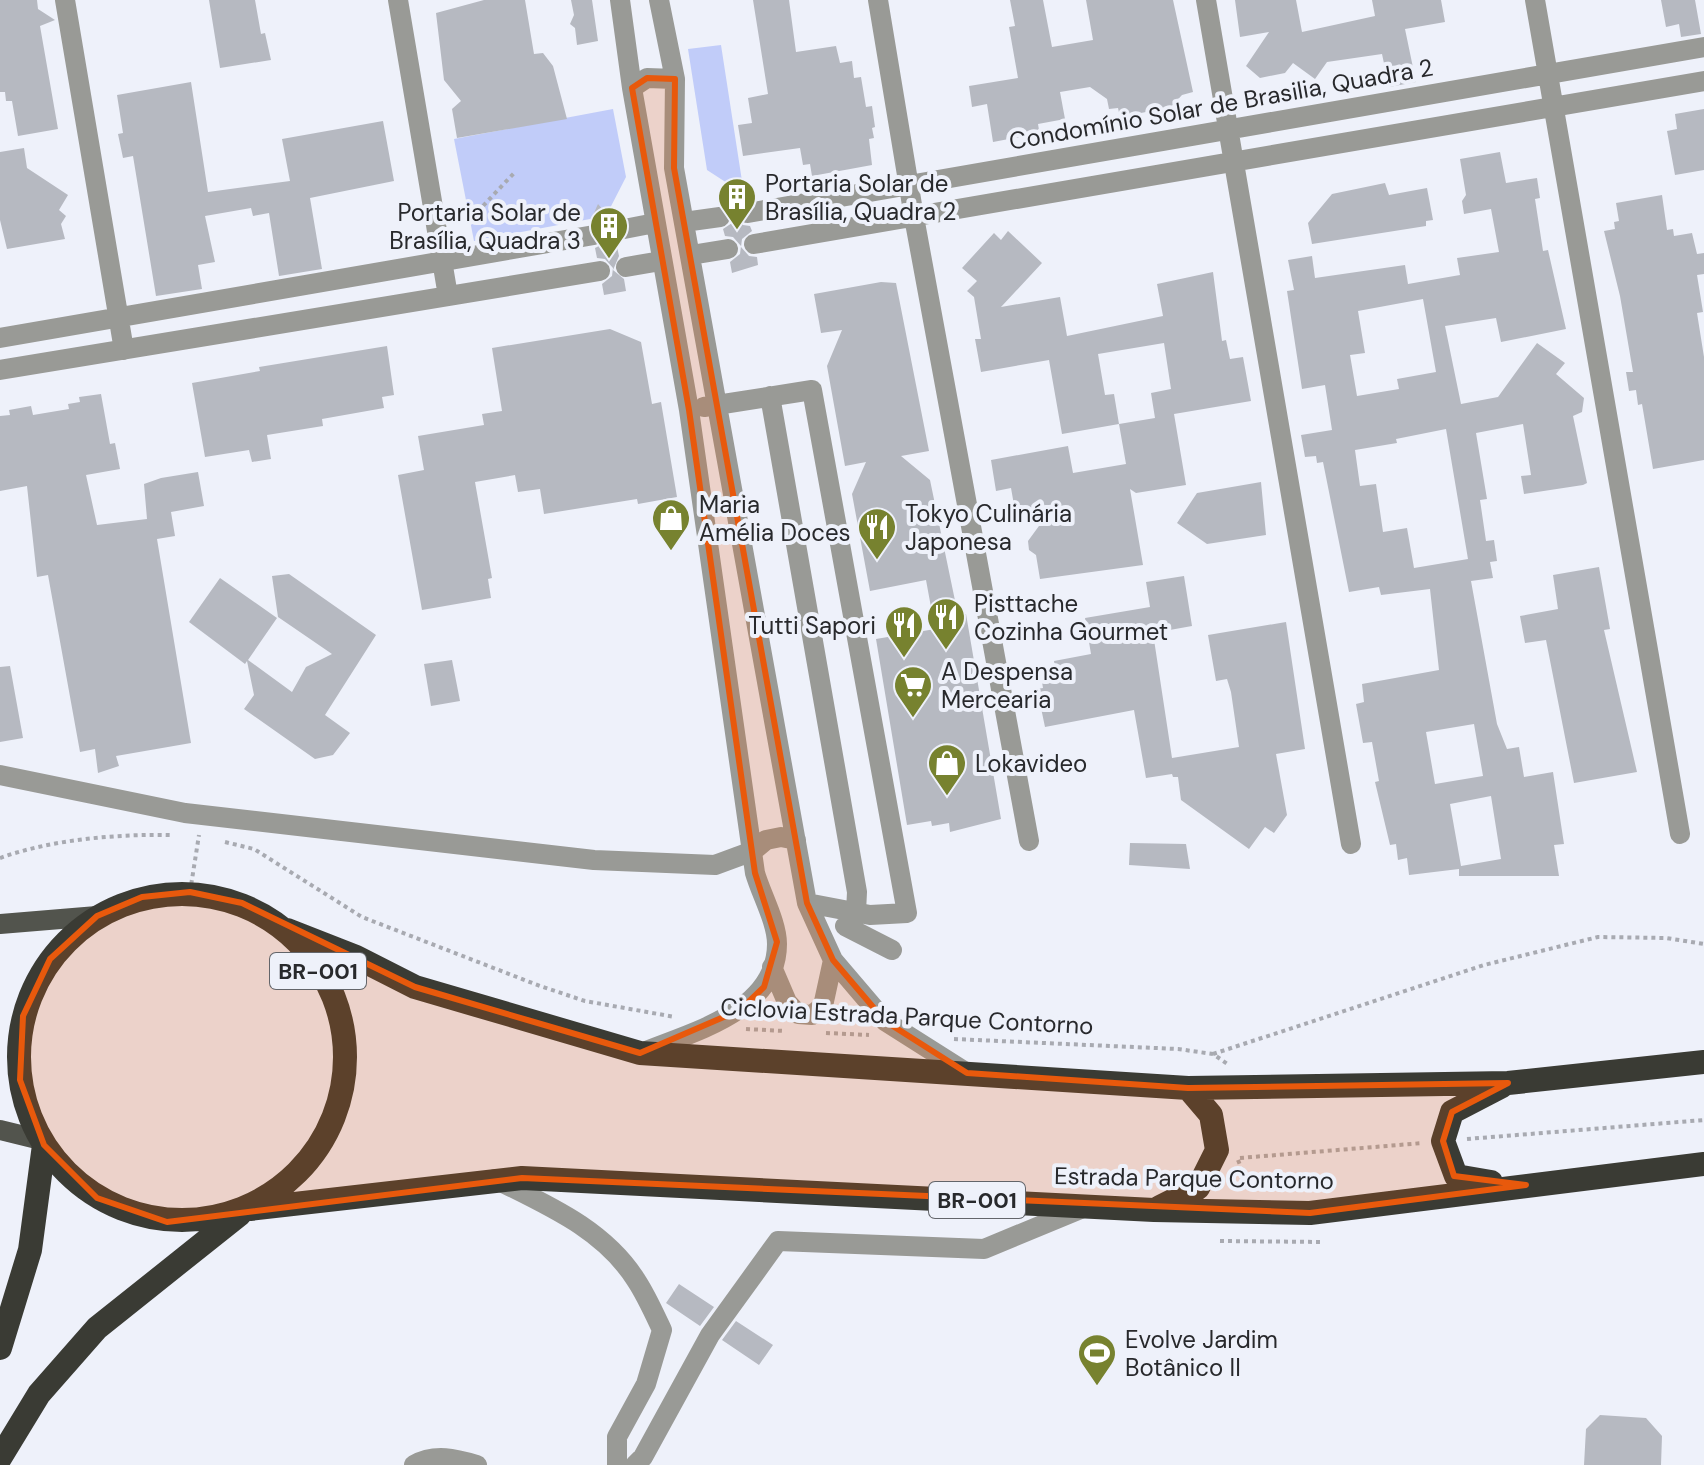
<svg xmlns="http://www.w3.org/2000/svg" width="1704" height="1465" viewBox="0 0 1704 1465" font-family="'DM Sans',sans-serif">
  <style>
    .green { fill: #c1ccf9 }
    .building { fill: #b6b9c1; fill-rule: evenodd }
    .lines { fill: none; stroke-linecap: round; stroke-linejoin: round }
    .path { stroke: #a8aab1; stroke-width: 4; stroke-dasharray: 4 4; stroke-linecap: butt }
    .minor { stroke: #999a96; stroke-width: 20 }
    .major { stroke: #52544d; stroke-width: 20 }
    .highway { stroke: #3a3b34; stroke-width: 24 }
    .marked { fill: #e8590c; fill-opacity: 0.2; stroke: #e8590c; stroke-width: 6; stroke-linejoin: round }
    .labels { text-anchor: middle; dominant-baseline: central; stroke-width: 8; stroke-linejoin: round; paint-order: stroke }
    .shield { fill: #eef1fa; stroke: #63656a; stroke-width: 2 }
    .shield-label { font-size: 22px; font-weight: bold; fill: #28292c }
    .street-label { font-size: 24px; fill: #28292c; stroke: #eef1fa }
    .poi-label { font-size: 24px; fill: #28292c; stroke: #eef1fa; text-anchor: start }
  </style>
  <rect width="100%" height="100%" fill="#eef1fa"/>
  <path class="green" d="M721,45l23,149 -37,-24 -19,-121z
    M613,109l13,68 -20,39 -132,25 -20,-102z"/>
  <path class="building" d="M0,0h37l1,9 17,11 -15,6 18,103 -40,7 -6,-35h-6l-1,-9h-5z
    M209,0h46l6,34 4,-1 6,27 -51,8z
    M484,0h41l9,54 9,-1 10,13 14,53 -110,19 -5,-29 9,-8 -17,-21 -8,-67z
    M571,0h21l6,41 -21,4 -2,-17 -5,-4 4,-9z
    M753,0h36l7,52 40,-6 4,17 12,-2 2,17 7,-1 5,30 6,-1 3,21 -3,1 2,10 -5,1 3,26 -60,11 -2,-12 -7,1 -3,-17 -57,8 -5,-31 14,-2 -4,-25 20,-4z
    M1010,0h33l9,47 41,-7 -7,-40h87l20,92 -11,3 -12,13 1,8 -19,3 -6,-7 -26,5 -2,-9 -9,1 -2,-10 -17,-12 -30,5 5,27 -27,5 1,6 -20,3 1,4 -27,5 -6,-38 -15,3 -3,-21 49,-8 -9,-51 6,-1z
    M1235,0h61l6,32 73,-16 -3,-16h69l4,22 -40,7 11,53 -27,5 -7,-33 -55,8 -12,17 -22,-16 -8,10 -25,5 -14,-12 23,-34 -29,5z
    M1661,0h34l6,34 -20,3 -2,-13 -13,3z
    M191,82l17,110 82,-11 -8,-42 101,-18 11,60 -84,17 12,71 -43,7 -10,-63 -16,3 -2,-8 -46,8 10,46 -17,3 4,24 -46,7 -23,-140 -10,2 -5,-24 5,-1 -6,-38z
    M1704,109v61l-29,5 -8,-44 10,-2 -2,-15z
    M24,148l3,20 41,27 -9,15 7,6 -5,8 4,15 -58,10 -7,-29v-68z
    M1500,152l6,31 31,-5 3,20 -5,1 8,52 5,-1 18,79 -65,13 -5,-24 -51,8 16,78 37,-7 39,-54 28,20 -9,11 28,24 -2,14 -9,4 14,67 -4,2 -59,9 -3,-18 10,-1 -8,-51 -47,9 11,66 -7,1 6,41 8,-1 3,21 -7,1 3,16 -22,3 26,143 10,25 12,-2 5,30 29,-5 11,72 -10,1 5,31h-100v-7l-50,6 -2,-17 -9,2 -2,-16 -6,1 -15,-63 4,-1 -7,-39 -9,1 -7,-39 8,-2 -2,-18 77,-14 -9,-81 -49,6 -2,-8 -30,5 -26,-130 -6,1 -1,-7 -11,1 -4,-22 31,-5 -7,-45 -23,4 -15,-98 7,-1 -6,-30 24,-4 3,22 90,-13 3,19 52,-9 -3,-17 42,-6 -8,-43 -27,5 -2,-13 4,-6 -6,-36zM1423,299l13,73 -39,7 2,10 -42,7 -7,-41 15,-2 -7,-42zM1446,429l22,130 -54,9 -7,-40 -24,4 -7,-48 -16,2 -5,-36 42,-7 -1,-4zM1474,724l9,52 -48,8 -9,-52zM1491,796l10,63 -40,7 -11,-62z
    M1385,183l4,12 38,-7 6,32 -7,1v5l-114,18 -4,-21 24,-29z
    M734,188l10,6 1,6 -9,8 -1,8 8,9 7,1 2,5 -10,8 -1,8 8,9 8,1 1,8 -26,8 -2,-11 10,-8 1,-8 -8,-9 -8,-1 -2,-7 9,-6 1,-9 -7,-9 -8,-1 6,-14z
    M1662,195l5,35 6,-1 1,7 18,-3 5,21 7,-1v21l-7,1 6,37 -6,1 7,44v103l-51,9 -11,-65 -4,1 -2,-15 -7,1 -3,-19h7l-13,-76 -16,-65 11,-2 -1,-7 5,-1 -3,-18z
    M598,204l13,15 -5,12 -7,-8 -9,-1z
    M1008,231l34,32 -41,44 59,-10 7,39 96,-20 -6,-32 56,-12 9,69 4,-1 4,19 13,-2 8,44 -77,13 12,71 -50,8 -6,-4 13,76 -103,14 -4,-24 -7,-5 -1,-9 27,-37 -36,6 -5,-5 -3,-17 -15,3 -5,-31 77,-14 5,27 53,-9 -7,-40 -57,10 -13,-74 -68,12 -6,-33h6l-7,-42 -7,-6 10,-10 -15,-13 32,-35 7,7zM1164,343l7,46 -20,4 4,25 -36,6 -5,-30 -9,1 -7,-41z
    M607,234l9,8 3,14 -6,14 11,9 2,12 -22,4 -2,-11 10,-8 1,-8 -8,-9 -8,-1 -2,-10 8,-4z
    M881,282l15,1 33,168 -28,5 29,24 28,135 8,-1 35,205 -51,13 -1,-9 -17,3 -1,-5 -24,4 -31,-186 59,-10 -9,-49 -56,11 -18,-97 14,-32 -21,4 -18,-100 15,-36 -21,3 -7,-39z
    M610,329l31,13 11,62 9,-2 16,95 -39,7 -1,-5 -93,15 -4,-25 -22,3 -3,-17 -40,7 17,96 -4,1 3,19 -69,12 -24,-135 26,-5 -6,-34 66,-11 -2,-11 20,-3 -10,-63z
    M387,346l7,49 -12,2 2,11 -62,11 1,7 -56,9 4,24 -19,3 -3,-12 -44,7 -13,-74 68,-12 -1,-4z
    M101,394l9,50 5,-1 5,26 -34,6 11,50 50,-6 -3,-35 17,-6 37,-6 6,34 -33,6 4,24 -18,3 34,204 -75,13 3,10 -21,7 -3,-24 -15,3 -32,-177 -11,2 -10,-91 -27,5v-75l10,-1 -1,-5 22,-4 2,9 36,-6 -1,-5 12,-2 -1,-5z
    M1261,482l5,53 -59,9 -30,-21 20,-30z
    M1599,567l11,62 -6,1 33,142 -63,11 -28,-143 -21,3 -5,-27 38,-7 -5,-34z
    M289,574l87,61 -51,80 25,18 -17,22 -18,4 -71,-50 10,-14 -7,-34 -2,3 -56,-42 31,-44 57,40 -29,42 44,32 14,-25 26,-13 -54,-37 -6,-41z
    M1184,576l8,50 -39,7 19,125 67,-11 -8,-55 -4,-13 -11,2 -8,-46 78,-13 19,127 -29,5 11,61 -13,18 -9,-6 -16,22 -68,-49 -3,-23h-5l-1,-3 -26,4 -12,-68 -89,17 -8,-38 6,-1 -2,-12 15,-3 -2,-12 37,-7 -6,-36 65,-11 -4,-25z
    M452,660l8,41 -29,5 -7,-42z
    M10,666l13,72 -23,4v-75z
    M1130,843l56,1 4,25 -61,-4z
    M679,1284l35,23 -14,19 -34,-23z
    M736,1321l37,24 -14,20 -37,-25z
    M1600,1415l46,3 16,18 -1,29h-77l2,-36z"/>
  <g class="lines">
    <path class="path" d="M469,213l13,-6 33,-35
      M225,842l29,7 108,68 178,69 45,15 90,16
      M0,858c53,-19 118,-24 173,-23
      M190,892l9,-57
      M746,1029l39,2
      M826,1033l43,2
      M954,1039l224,10 35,5 16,11
      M1213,1054l271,-89 114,-28 68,1 38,6
      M1467,1139l237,-19
      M1240,1158l183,-15
      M1238,1160l12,29
      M1220,1241l104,1"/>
    <path class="minor" d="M65,0l59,350
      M398,0l50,296
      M620,0l12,88 57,322 66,463c6,21 22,49 22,71 0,68 -86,88 -136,109
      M659,0l16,79 -1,89 133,735 26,57 52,61 82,52
      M878,0l36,217 115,624
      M1206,0l145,844
      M1535,0l145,834
      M632,88l15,-10 28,1
      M748,213l956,-166
      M684,222l36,-5
      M619,230l36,-7
      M754,244l950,-163
      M691,255l37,-6
      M626,267l35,-6
      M0,338l594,-103
      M0,370l600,-99
      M770,396l87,496 -1,20
      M704,407l108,-17 95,523 -37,2 -63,-12
      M0,775l185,38 409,47 121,5 38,-14 13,-11 15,-3 15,3
      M845,926l47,24
      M772,967l15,35 11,12 14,1 11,-9 10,-46
      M495,1179c52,26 109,50 141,101 10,15 18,33 26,50l-16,54 -29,53v28
      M414,1465c21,-12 42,-6 63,0
      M635,1465l8,-8 67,-122 68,-94 206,8 99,-41"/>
    <path class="major" d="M0,924l97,-8
      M0,1130l41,10"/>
    <path class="highway" d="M19 1057a163 163 0 1 1 326 0a163 163 0 1 1-326 0Z
      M287,930l69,27 59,30 225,66 548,35 320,-5 196,-21
      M1491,1182l-35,-6 -13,-35 9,-29 50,-26
      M1160,1207l38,-19 19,-38 -6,-35 -23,-27
      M250,1209l272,-31 632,32 156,3 394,-49
      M0,1348l30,-98 14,-105
      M0,1458l39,-64 58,-66 143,-114"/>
  </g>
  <path class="marked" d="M647,78l28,1 -1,89 133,735 26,57 52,61 82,52 221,15 320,-5 -56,29 -9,29 11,35 72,9 -216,28 -788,-35 -355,44 -70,-24 -53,-53 -24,-65 3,-64 27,-57 47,-43 45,-19 48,-5 52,11 173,84 225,66 100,-43 24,-23 13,-45 -22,-69 -66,-463 -57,-322z"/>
  <defs>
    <symbol id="building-pin" viewBox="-11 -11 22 30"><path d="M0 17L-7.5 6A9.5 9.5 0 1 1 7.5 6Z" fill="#77822f" stroke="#eef1fa"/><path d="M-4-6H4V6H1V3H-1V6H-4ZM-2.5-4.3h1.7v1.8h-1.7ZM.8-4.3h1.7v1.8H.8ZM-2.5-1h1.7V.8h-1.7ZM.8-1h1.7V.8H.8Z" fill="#fff"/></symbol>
    <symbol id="shop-pin" viewBox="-11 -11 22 30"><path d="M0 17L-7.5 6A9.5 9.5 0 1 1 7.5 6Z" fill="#77822f" stroke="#eef1fa"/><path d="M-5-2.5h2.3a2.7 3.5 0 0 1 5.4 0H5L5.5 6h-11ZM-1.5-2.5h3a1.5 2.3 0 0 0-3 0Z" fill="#fff"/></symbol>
    <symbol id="restaurant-pin" viewBox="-11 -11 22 30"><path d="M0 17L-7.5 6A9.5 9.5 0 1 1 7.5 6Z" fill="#77822f" stroke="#eef1fa"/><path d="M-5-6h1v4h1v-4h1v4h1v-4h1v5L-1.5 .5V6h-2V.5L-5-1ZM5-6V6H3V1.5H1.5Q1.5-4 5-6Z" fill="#fff"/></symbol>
    <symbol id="supermarket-pin" viewBox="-11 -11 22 30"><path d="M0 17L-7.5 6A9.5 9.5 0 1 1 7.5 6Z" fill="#77822f" stroke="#eef1fa"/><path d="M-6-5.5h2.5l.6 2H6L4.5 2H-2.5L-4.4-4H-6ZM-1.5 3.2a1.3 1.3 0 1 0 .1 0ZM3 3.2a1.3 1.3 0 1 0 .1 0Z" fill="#fff"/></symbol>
    <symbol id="stadium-pin" viewBox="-11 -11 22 30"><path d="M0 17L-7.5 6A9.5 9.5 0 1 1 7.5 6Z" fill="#77822f" stroke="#eef1fa"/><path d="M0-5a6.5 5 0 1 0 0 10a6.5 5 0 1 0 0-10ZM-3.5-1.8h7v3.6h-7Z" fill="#fff"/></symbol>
  </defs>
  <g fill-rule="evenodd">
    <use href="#building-pin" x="715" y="175" width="44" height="60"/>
    <use href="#building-pin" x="587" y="204" width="44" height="60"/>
    <use href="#shop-pin" x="649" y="496" width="44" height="60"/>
    <use href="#restaurant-pin" x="855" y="505" width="44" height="60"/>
    <use href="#restaurant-pin" x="924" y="595" width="44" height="60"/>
    <use href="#restaurant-pin" x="882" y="603" width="44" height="60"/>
    <use href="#supermarket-pin" x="891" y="663" width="44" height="60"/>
    <use href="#shop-pin" x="925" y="741" width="44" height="60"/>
    <use href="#stadium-pin" x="1075" y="1331" width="44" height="60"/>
  </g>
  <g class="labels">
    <g class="shield">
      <rect x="270" y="953" width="96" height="36" rx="6"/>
      <rect x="929" y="1182" width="96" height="36" rx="6"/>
    </g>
    <g class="shield-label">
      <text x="318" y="971">BR-001</text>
      <text x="977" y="1200">BR-001</text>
    </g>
    <g class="street-label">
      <text transform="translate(1221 104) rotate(-10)">Condomínio Solar de Brasilia, Quadra 2</text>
      <text transform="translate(907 1016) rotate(3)">Ciclovia Estrada Parque Contorno</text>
      <text transform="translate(1194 1178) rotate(1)">Estrada Parque Contorno</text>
    </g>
    <g class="poi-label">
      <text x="765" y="183">Portaria Solar de<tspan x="765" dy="28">Brasília, Quadra 2</tspan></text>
      <text x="581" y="212" text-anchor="end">Portaria Solar de<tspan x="581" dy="28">Brasília, Quadra 3</tspan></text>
      <text x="699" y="504">Maria<tspan x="699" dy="28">Amélia Doces</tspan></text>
      <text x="905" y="513">Tokyo Culinária<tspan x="905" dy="28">Japonesa</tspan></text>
      <text x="974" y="603">Pisttache<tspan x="974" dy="28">Cozinha Gourmet</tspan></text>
      <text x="876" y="625" text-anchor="end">Tutti Sapori</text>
      <text x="941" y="671">A Despensa<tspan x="941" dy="28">Mercearia</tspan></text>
      <text x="975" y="763">Lokavideo</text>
      <text x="1125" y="1339">Evolve Jardim<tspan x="1125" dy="28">Botânico II</tspan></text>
    </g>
  </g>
</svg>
